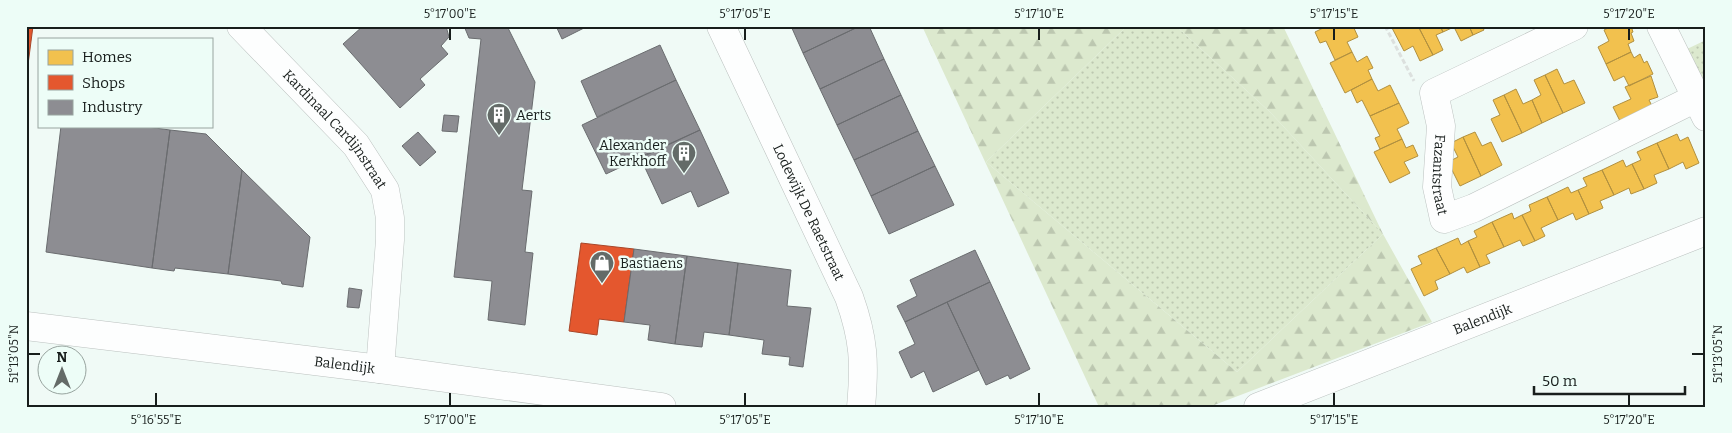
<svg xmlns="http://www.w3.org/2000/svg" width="1732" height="433" viewBox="0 0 1732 433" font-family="Bitter,serif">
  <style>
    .grass { fill: url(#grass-dots) }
    .forest { fill: url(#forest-firs) }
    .homes { fill: #f2c14e; stroke: #b1903f }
    .shops { fill: #e4572e; stroke: #a74629 }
    .industry { fill: #8d8d92; stroke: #6a6c6f }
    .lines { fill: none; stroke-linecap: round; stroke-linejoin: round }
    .minor-casing { stroke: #bbc1bf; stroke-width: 29 }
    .path { stroke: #dce0de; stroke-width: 3; stroke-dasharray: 5 2.5; stroke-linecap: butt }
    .minor { stroke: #fdfefe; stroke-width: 28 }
    .ticks { fill: none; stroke: #181e1c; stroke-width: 2 }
    .labels { text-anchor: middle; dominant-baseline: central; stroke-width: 5; stroke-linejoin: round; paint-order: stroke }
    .poi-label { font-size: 14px; fill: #181e1c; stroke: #edfdf7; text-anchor: start }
    .street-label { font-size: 14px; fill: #181e1c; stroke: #edfdf7 }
    .neatline { fill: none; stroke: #181e1c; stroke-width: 2 }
    .ticks-label { font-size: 12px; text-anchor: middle; fill: #181e1c }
  </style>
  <defs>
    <pattern id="grass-dots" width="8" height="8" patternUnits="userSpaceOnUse" patternTransform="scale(1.25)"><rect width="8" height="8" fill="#dce9ce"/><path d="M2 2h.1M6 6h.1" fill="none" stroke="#bcc7b0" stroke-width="1.8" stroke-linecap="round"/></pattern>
    <pattern id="forest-firs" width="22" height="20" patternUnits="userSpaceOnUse" patternTransform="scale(1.25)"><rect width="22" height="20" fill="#dce9ce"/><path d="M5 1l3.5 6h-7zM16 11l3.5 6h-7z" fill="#bcc7b0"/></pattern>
  </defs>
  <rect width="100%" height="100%" fill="#f0faf6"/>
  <path class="grass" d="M1127,26h49l94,86 113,122 -146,138 -251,-210z
    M1706,40v46l-19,-37z"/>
  <path class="forest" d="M922,26h205l-141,136 251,210 146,-138 -113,-122 -94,-86h107l100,208 49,88 -223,85h-110z"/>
  <path class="homes" d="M1327,26h26l5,11 -11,5 5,10 -17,8 -9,-19 -6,2 -5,-11z
    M1391,26h27l15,29 -13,6 -7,-15 -9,5z
    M1418,26h22l3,6 -7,3 7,15 -10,5z
    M1440,26h29l4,9 -12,6 -7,-14 -11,5z
    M1469,26h13l2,4 -11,5z
    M1612,26h19l2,6 -2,1 3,8 -6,3 3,8 -25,12 -8,-17 11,-6 -5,-11z
    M1352,52l5,10 10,-6 6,12 -5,2 4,9 -27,14 -15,-30z
    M1631,52l3,6 6,-4 4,9 3,-2 6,13 -24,12 -5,-10 -10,5 -8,-17z
    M1557,69l7,15 10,-4 11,23 -22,10 -18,-38z
    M1545,75l18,38 -21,10 -10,-23 9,-5 -7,-15z
    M1651,76l7,21 -9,3 4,8 -32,15 -8,-16 18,-8 -6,-12z
    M1372,79l6,12 12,-6 9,18 -29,13 -8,-16 -5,3 -6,-13z
    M1516,89l7,15 9,-4 10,23 -20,10 -18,-38z
    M1504,95l18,38 -20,9 -11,-23 9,-4 -7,-15z
    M1399,103l10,20 -12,6 5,10 -22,10 -5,-11 5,-2 -10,-20z
    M1475,132l7,14 9,-4 11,23 -21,11 -18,-39z
    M1677,134l3,7 8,-4 11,26 -13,6 -3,-7 -14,7 -12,-26z
    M1463,137l18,39 -21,10 -12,-24 10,-5 -7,-14z
    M1402,139l4,9 7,-3 5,11 -14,6 6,11 -20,10 -16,-31z
    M1657,143l12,26 -15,6 3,8 -13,6 -12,-25 9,-4 -4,-8z
    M1623,160l3,7 6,-3 12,25 -13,5 -2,-6 -15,7 -12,-25z
    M1602,170l12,25 -14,6 3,7 -14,6 -11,-24 9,-4 -4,-8z
    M1568,187l3,6 7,-3 11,24 -13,6 -3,-7 -15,7 -11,-23z
    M1547,197l11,23 -17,8 4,8 -10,5 -13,-26 9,-4 -2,-6z
    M1512,213l2,6 8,-4 13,26 -12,5 -3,-6 -16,7 -12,-25z
    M1492,222l12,25 -18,8 4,8 -10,4 -12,-26 9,-4 -3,-6z
    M1458,238l3,7 7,-4 12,26 -13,6 -3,-6 -14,7 -14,-26z
    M1436,248l14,26 -15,7 3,8 -14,7 -13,-27 11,-5 -4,-8z"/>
  <path class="shops" d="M26,26h7l-7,54z
    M581,243l53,6 -10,73 -25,-3 -2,16 -28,-4z"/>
  <path class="industry" d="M363,26h83l3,11 -8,9 7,8 -28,25 5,6 -25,23 -57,-64z
    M464,26h43l28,56 -13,108 10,1 -7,61 8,1 -8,72 -37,-5 4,-39 -38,-4 27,-238 -12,-1z
    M556,26h32l-26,13z
    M791,26h69l-57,27z
    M860,26h9l15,33 -64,30 -17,-36z
    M660,45l16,35 -79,37 -16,-36z
    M884,59l17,36 -64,30 -17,-36z
    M676,80l24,50 -94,44 -24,-49z
    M901,95l17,36 -64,29 -17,-35z
    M444,115l15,1 -2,16 -15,-1z
    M61,126h79l30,4 -18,138 -106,-16z
    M170,130l36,4 36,36 -14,104 -53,-6 -1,3 -22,-3z
    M700,130l29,63 -31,14 -7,-16 -29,13 -22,-47z
    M918,131l17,35 -64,30 -17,-36z
    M418,132l18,20 -16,14 -18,-20z
    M935,166l19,39 -65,29 -18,-38z
    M242,170l68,67 -7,50 -21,-3 -1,-3 -53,-7z
    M634,249l53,7 -12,88 -27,-4 2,-15 -26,-3z
    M975,250l15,32 -85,40 -8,-16 20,-10 -7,-16z
    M687,256l51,7 -9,72 -25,-3 -2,15 -27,-3z
    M738,263l53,7 -4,36 24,2 -8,59 -14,-2 1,-8 -28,-3 2,-14 -35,-5z
    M990,282l40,87 -20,10 -2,-4 -22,10 -39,-83z
    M349,288l13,2 -3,18 -12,-1z
    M947,302l32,68 -46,22 -9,-21 -13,7 -12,-26 16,-8 -10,-22z"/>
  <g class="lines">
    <defs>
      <g id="minor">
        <path id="s1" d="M241,26l115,119 29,45 5,28v22l-10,129"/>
        <path id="s2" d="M721,26l128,271c15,42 16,66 12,110"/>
        <path id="s3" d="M1574,26l-140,67 7,33 -4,61 7,32 30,-11 222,-110"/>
        <path d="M1661,26l45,91"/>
        <path id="s4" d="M26,326l354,43 282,38"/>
        <path id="s5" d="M1258,407l448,-176"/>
      </g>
    </defs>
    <use href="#minor" class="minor-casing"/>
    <path class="path" d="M1385,26l29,55"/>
    <use href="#minor" class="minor"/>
  </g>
  <path class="ticks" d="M450,28v12M745,28v12M1039,28v12M1334,28v12M1629,28v12M28,354h12M1692,354h12M156,393v13M450,393v13M745,393v13M1039,393v13M1334,393v13M1629,393v13"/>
  <defs>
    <symbol id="building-pin" viewBox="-11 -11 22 30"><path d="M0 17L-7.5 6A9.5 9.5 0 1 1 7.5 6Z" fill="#646b68" stroke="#edfdf7"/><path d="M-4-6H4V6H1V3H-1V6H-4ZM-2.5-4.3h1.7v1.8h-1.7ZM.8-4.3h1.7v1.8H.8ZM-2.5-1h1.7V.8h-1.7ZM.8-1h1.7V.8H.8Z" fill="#fff"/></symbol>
    <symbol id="shop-pin" viewBox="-11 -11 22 30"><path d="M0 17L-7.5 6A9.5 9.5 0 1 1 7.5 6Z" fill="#646b68" stroke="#edfdf7"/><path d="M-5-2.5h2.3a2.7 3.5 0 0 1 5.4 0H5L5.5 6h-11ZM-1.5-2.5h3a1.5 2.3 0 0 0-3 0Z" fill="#fff"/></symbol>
  </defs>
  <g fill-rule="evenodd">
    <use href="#building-pin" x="485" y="101" width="28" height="38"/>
    <use href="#building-pin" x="670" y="139" width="28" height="38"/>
    <use href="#shop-pin" x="588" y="249" width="28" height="38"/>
  </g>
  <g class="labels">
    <g class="poi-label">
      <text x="516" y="115">Aerts</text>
      <text x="666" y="145" text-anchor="end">Alexander<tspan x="666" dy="16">Kerkhoff</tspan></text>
      <text x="620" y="263">Bastiaens</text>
    </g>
    <g class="street-label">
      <text stroke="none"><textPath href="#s1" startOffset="140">Kardinaal Cardijnstraat</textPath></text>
      <text stroke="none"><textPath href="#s3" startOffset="238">Fazantstraat</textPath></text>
      <text stroke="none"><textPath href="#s2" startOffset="206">Lodewijk De Raetstraat</textPath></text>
      <text stroke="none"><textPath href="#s5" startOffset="241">Balendijk</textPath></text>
      <text stroke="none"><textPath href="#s4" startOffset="321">Balendijk</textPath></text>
    </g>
  </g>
  <rect width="1732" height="433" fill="none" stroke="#edfdf7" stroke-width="55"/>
  <rect x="38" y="38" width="175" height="90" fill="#edfdf7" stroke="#98a49f"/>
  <rect x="48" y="50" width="25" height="15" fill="#f2c14e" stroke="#98a49f"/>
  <text x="82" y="62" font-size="15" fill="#181e1c">Homes</text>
  <rect x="48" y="75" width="25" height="15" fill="#e4572e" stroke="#98a49f"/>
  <text x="82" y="88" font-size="15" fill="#181e1c">Shops</text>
  <rect x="48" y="100" width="25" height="15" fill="#8d8d92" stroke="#98a49f"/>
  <text x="82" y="112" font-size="15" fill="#181e1c">Industry</text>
  <g transform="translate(62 370)"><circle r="24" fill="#edfdf7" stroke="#98a49f"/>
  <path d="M0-4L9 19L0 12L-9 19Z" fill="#646b68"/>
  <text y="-8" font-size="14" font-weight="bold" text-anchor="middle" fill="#181e1c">N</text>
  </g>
  <path d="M1534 386v8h151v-8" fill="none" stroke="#181e1c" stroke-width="2.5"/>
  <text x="1542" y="386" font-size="15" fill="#181e1c" stroke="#edfdf7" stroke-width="4" paint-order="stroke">50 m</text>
  <rect x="28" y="28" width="1676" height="378" class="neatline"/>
  <g class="ticks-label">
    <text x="450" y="18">5°17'00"E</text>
    <text x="745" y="18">5°17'05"E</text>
    <text x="1039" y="18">5°17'10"E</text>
    <text x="1334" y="18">5°17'15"E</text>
    <text x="1629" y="18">5°17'20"E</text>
    <text transform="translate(14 354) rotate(-90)" y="4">51°13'05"N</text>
    <text transform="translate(1718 354) rotate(-90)" y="4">51°13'05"N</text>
    <text x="156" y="424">5°16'55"E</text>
    <text x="450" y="424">5°17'00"E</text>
    <text x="745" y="424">5°17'05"E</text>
    <text x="1039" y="424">5°17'10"E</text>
    <text x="1334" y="424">5°17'15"E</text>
    <text x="1629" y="424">5°17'20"E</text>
  </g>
</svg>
